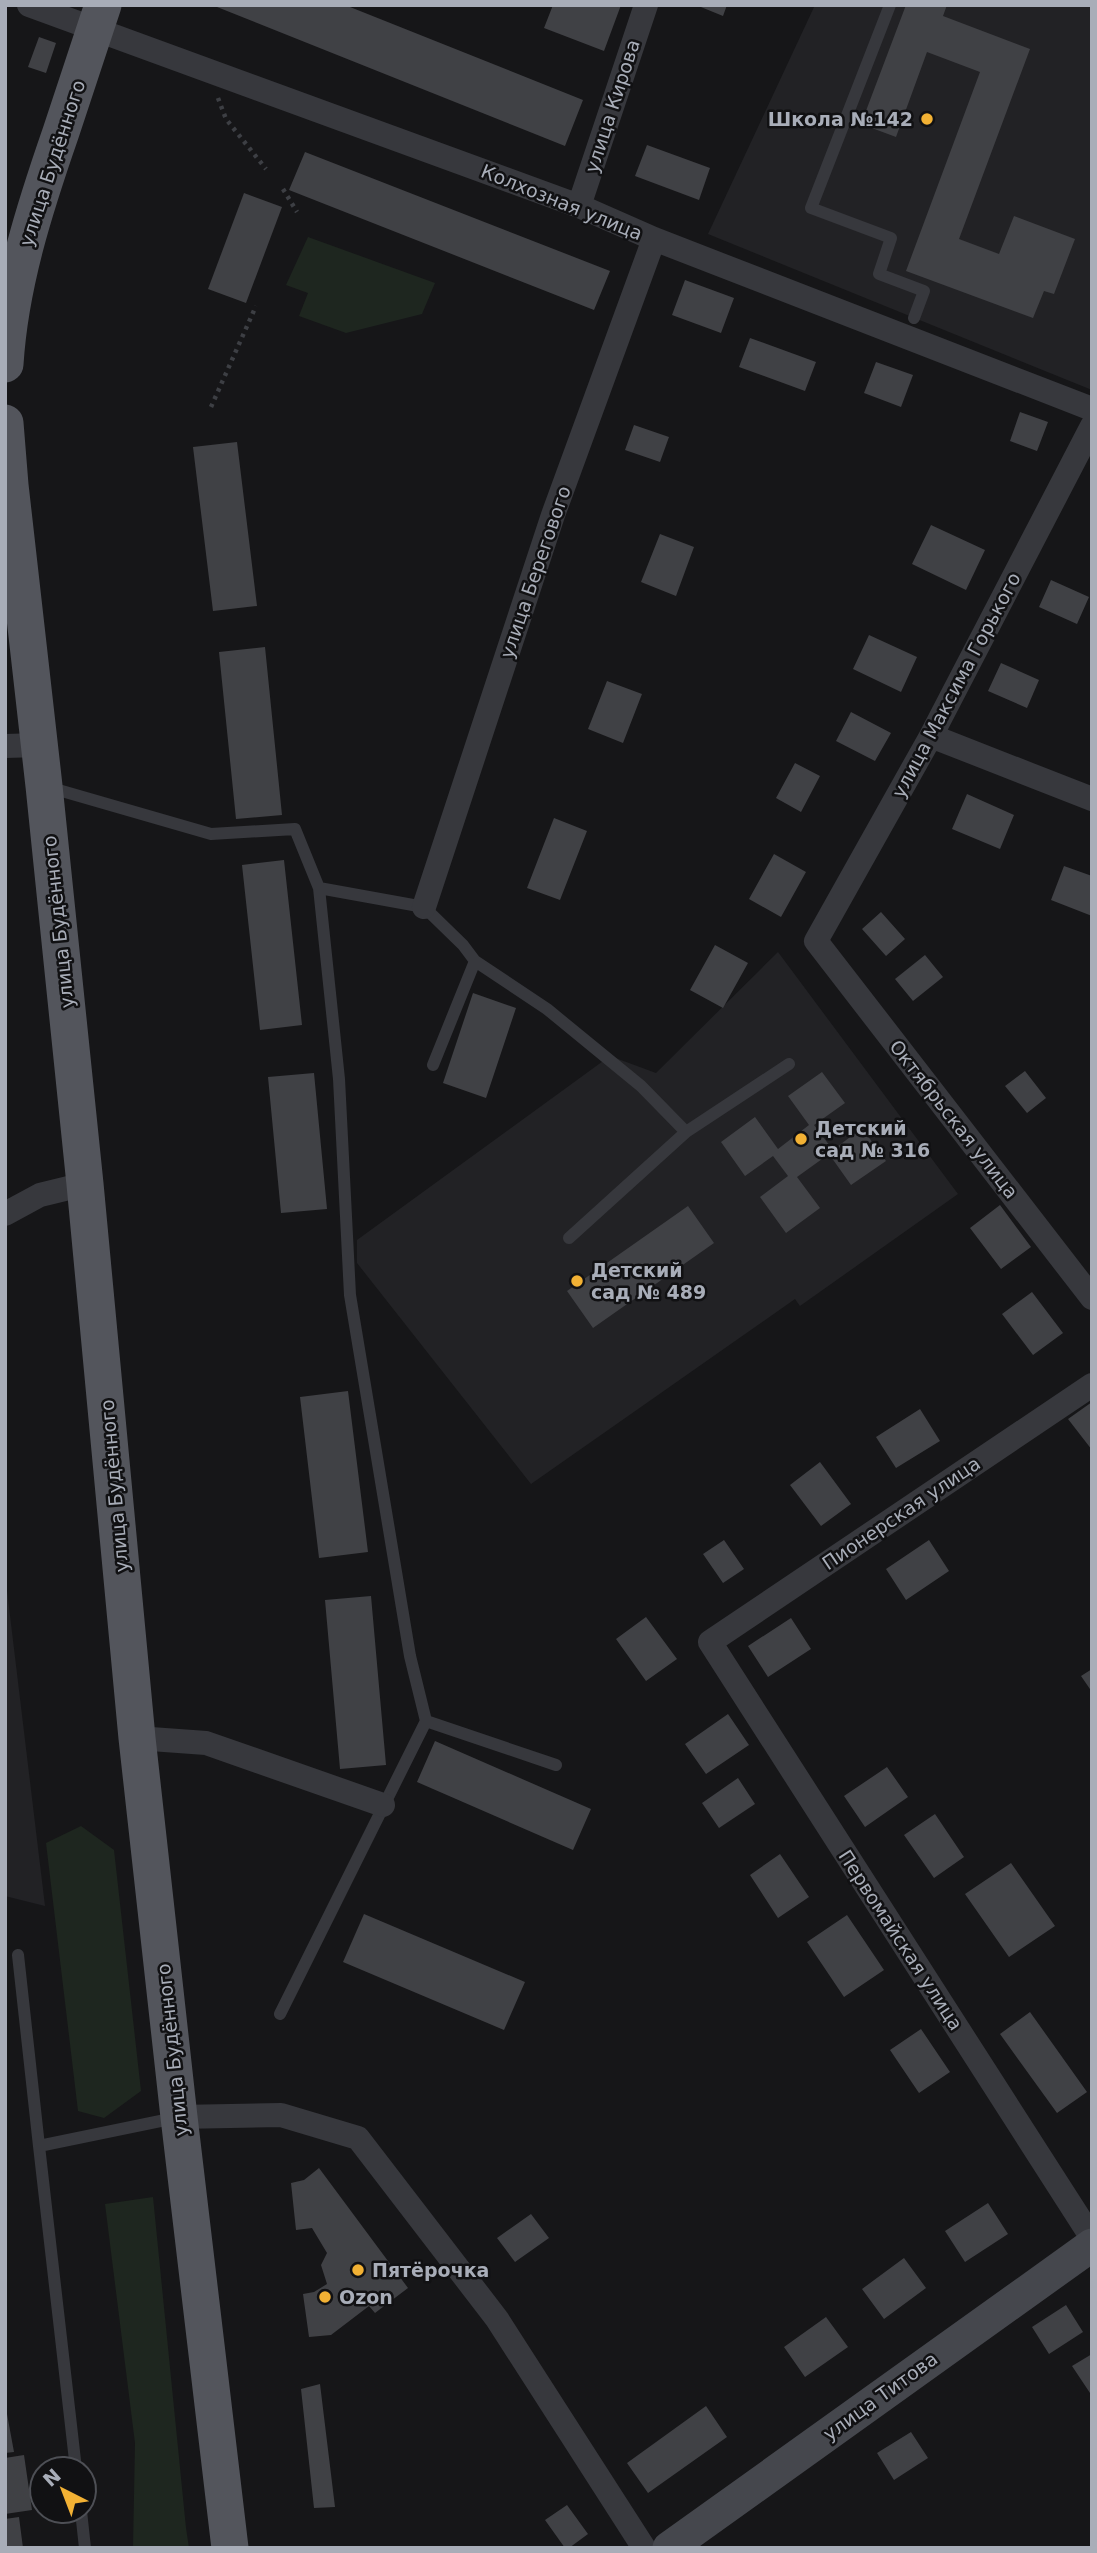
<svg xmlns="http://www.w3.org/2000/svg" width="1097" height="2553" viewBox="0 0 1097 2553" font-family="'DejaVu Sans',sans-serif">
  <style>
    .built { fill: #222225 }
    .green { fill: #1e261f }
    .building { fill: #404145 }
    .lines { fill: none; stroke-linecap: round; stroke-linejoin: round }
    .path { stroke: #3d3f44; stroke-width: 4.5; stroke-dasharray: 3.5 5; stroke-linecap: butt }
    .lane { stroke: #37383d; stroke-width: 12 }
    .street { stroke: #37383d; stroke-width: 24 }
    .secondary { stroke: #45474d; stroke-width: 33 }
    .primary { stroke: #53555c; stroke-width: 37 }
    .poi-dot { fill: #f2b134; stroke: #111113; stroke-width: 2.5 }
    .labels { text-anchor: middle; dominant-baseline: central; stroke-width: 5; stroke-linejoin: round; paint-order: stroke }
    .street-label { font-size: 19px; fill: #a8adb8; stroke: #111113 }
    .poi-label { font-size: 19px; font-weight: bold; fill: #a8adb8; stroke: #111113; text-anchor: start }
  </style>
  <rect width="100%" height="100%" fill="#161618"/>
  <path class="built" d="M815,5h277v385l-384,-156z
    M778,952l180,242 -158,112 -5,-7 -264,185 -174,-221v-23l253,-184 46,17z
    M5,1574l40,332 -40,-10z"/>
  <path class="green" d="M308,237l127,46 -13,31 -76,19 -47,-17 9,-23 -22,-8z
    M81,1826l33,24 27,241 -37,27 -26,-7 -32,-268z
    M153,2197l33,331 3,20h-56l2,-105 -30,-239z"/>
  <path class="building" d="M212,5h133l238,95 -18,46z
    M553,5h68l-17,46 -60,-23z
    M696,5h31l-4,11z
    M906,5h41l-4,11 87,33 -71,190 40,15 15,-38 61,23 -21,55 -10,-3 -11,27 -127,-47 74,-199 -53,-20 -31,85 -35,-13z
    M39,37l17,6 -10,30 -18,-6z
    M647,145l63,23 -11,32 -64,-24z
    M305,152l305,119 -16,39 -305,-120z
    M244,193l38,14 -36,96 -38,-14z
    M685,280l49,18 -13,35 -49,-18z
    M750,338l66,24 -11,29 -66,-24z
    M876,362l37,13 -12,32 -37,-14z
    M1020,412l28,10 -11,29 -27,-10z
    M634,425l35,12 -9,25 -35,-12z
    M237,442l20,164 -44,5 -20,-164z
    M931,525l54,25 -19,40 -54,-26z
    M660,534l34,13 -18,49 -35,-14z
    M1051,580l38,17 -12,27 -38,-17z
    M869,635l48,22 -16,35 -48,-23z
    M265,647l17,168 -46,4 -17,-167z
    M1001,663l38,17 -12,28 -39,-17z
    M607,681l35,13 -19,49 -35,-14z
    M851,712l40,21 -16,28 -39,-20z
    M795,763l25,13 -19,36 -25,-14z
    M967,794l47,21 -14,34 -48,-20z
    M554,818l33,13 -27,69 -33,-12z
    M774,854l32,18 -25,45 -32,-18z
    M284,860l18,165 -42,5 -18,-165z
    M1064,866l28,10v40l-41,-16z
    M881,912l24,27 -19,17 -24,-27z
    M715,945l33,18 -25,45 -33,-18z
    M925,955l18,22 -30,24 -18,-22z
    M473,993l43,15 -30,90 -43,-15z
    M1025,1071l21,27 -19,15 -22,-27z
    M822,1072l23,31 -31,22 19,25 29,-22 24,33 -35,24 -22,-31 -32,23 23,31 -34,25 -26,-36 28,-21 -15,-20 -28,20 -24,-34 34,-25 23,32 31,-24 -21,-29z
    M314,1073l13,136 -46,4 -13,-136z
    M1000,1205l31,42 -30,22 -31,-41z
    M688,1206l26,37 -121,85 -26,-37z
    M1032,1292l31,41 -30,22 -31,-41z
    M348,1391l20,161 -49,6 -19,-161z
    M1092,1402v48l-24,-31z
    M920,1409l20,32 -44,27 -20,-31z
    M820,1462l31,42 -30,22 -31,-41z
    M724,1540l20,29 -21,14 -20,-29z
    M929,1540l20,31 -43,29 -20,-31z
    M371,1596l15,169 -46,4 -15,-169z
    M646,1617l31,42 -31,22 -30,-42z
    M791,1618l20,31 -43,28 -20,-31z
    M1092,1669v23l-11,-16z
    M728,1714l21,31 -43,29 -21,-30z
    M435,1741l156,68 -18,41 -156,-68z
    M887,1767l21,30 -43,30 -21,-31z
    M738,1778l17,26 -36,24 -17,-25z
    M935,1814l29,43 -30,21 -30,-43z
    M780,1854l29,43 -31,21 -28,-43z
    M1011,1863l44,63 -46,31 -44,-63z
    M364,1914l161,68 -21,48 -161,-68z
    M847,1915l37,55 -40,27 -37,-55z
    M1030,2012l57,80 -30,21 -57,-79z
    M921,2029l29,43 -31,21 -29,-43z
    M319,2168l89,120 -33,25 -6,-7 -38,29 -22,2 -6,-43 11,-2 13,-8 -6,-19 6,-12 -15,-25 -16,2 -5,-47 13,-3z
    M988,2203l20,31 -43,28 -20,-31z
    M531,2214l18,24 -34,24 -18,-24z
    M904,2258l22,30 -42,31 -22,-30z
    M1066,2305l17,27 -34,22 -17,-27z
    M826,2317l22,30 -43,30 -21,-30z
    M1092,2354v38l-2,1 -18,-27z
    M320,2384l15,123 -21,1 -13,-119z
    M5,2403l9,49 -9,1z
    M706,2406l21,31 -79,56 -21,-30z
    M911,2432l17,26 -34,22 -17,-27z
    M24,2455l8,55 -27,4v-56z
    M567,2505l21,29 -19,14h-4l-20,-28z
    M19,2517l4,31h-18v-29z"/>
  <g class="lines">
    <path class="path" d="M218,98l8,21 40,50
      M283,189l14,23
      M211,407l45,-101"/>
    <path class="lane" d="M890,5l-79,203 80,30 -12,36 45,17 -10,27
      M48,787l163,47 84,-5 24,59 105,19 39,38 12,16 72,48 94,77 45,46
      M319,888l20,191 11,216 60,361 16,65 130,44
      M433,1065l42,-104
      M569,1238l117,-106 103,-68
      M18,1955l21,191
      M280,2014l146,-293
      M76,2469l-37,-323 136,-28
      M81,2511l4,37"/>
    <path class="street" d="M29,5l550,201 75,33 438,170
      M579,206l67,-201
      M1092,426l-161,310 -115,205 276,357
      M931,736l161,63
      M5,746l34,-1
      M424,907l129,-392 101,-276
      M5,1214l35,-19 45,-11
      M1092,1385l-382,257 382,596
      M137,1738l69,5 177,62
      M179,2117l102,-2 77,23 139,181 147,229"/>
    <path class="secondary" d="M669,2548l423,-303"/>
    <path class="primary" d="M5,364c5,-80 30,-157 56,-232 14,-42 28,-85 42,-127
      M5,423l5,62 34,301 41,398 52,554 42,379 51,431"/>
  </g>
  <g class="poi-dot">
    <circle cx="927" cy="119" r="7"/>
    <circle cx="801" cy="1139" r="7"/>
    <circle cx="577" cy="1281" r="7"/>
    <circle cx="358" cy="2270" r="7"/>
    <circle cx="325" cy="2297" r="7"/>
  </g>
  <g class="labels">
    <g class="street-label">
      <text transform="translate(612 106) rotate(-72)">улица Кирова</text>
      <text transform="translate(52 163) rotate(-72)">улица Будённого</text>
      <text transform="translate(562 202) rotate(22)">Колхозная улица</text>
      <text transform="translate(535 572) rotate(-71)">улица Берегового</text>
      <text transform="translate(956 685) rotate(-62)">улица Максима Горького</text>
      <text transform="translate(58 922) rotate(-96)">улица Будённого</text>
      <text transform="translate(954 1119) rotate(52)">Октябрьская улица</text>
      <text transform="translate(114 1486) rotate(-95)">улица Будённого</text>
      <text transform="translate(901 1513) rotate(-34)">Пионерская улица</text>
      <text transform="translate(901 1940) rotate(57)">Первомайская улица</text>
      <text transform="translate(172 2050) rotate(-96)">улица Будённого</text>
      <text transform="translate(880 2396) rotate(-36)">улица Титова</text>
    </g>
    <g class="poi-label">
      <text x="913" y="119" text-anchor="end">Школа №142</text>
      <text x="815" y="1128">Детский<tspan x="815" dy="22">сад № 316</tspan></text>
      <text x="591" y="1270">Детский<tspan x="591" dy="22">сад № 489</tspan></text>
      <text x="372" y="2270">Пятёрочка</text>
      <text x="339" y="2297">Ozon</text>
    </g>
  </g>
  <rect width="1097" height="2553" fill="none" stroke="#a8adb8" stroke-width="14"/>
  <g transform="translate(63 2490) rotate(318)"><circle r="33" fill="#111113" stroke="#4d4f55" stroke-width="2"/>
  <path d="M0-5L12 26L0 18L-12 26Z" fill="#f2b134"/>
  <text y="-10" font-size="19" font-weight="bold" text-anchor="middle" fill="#a8adb8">N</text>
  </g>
</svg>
